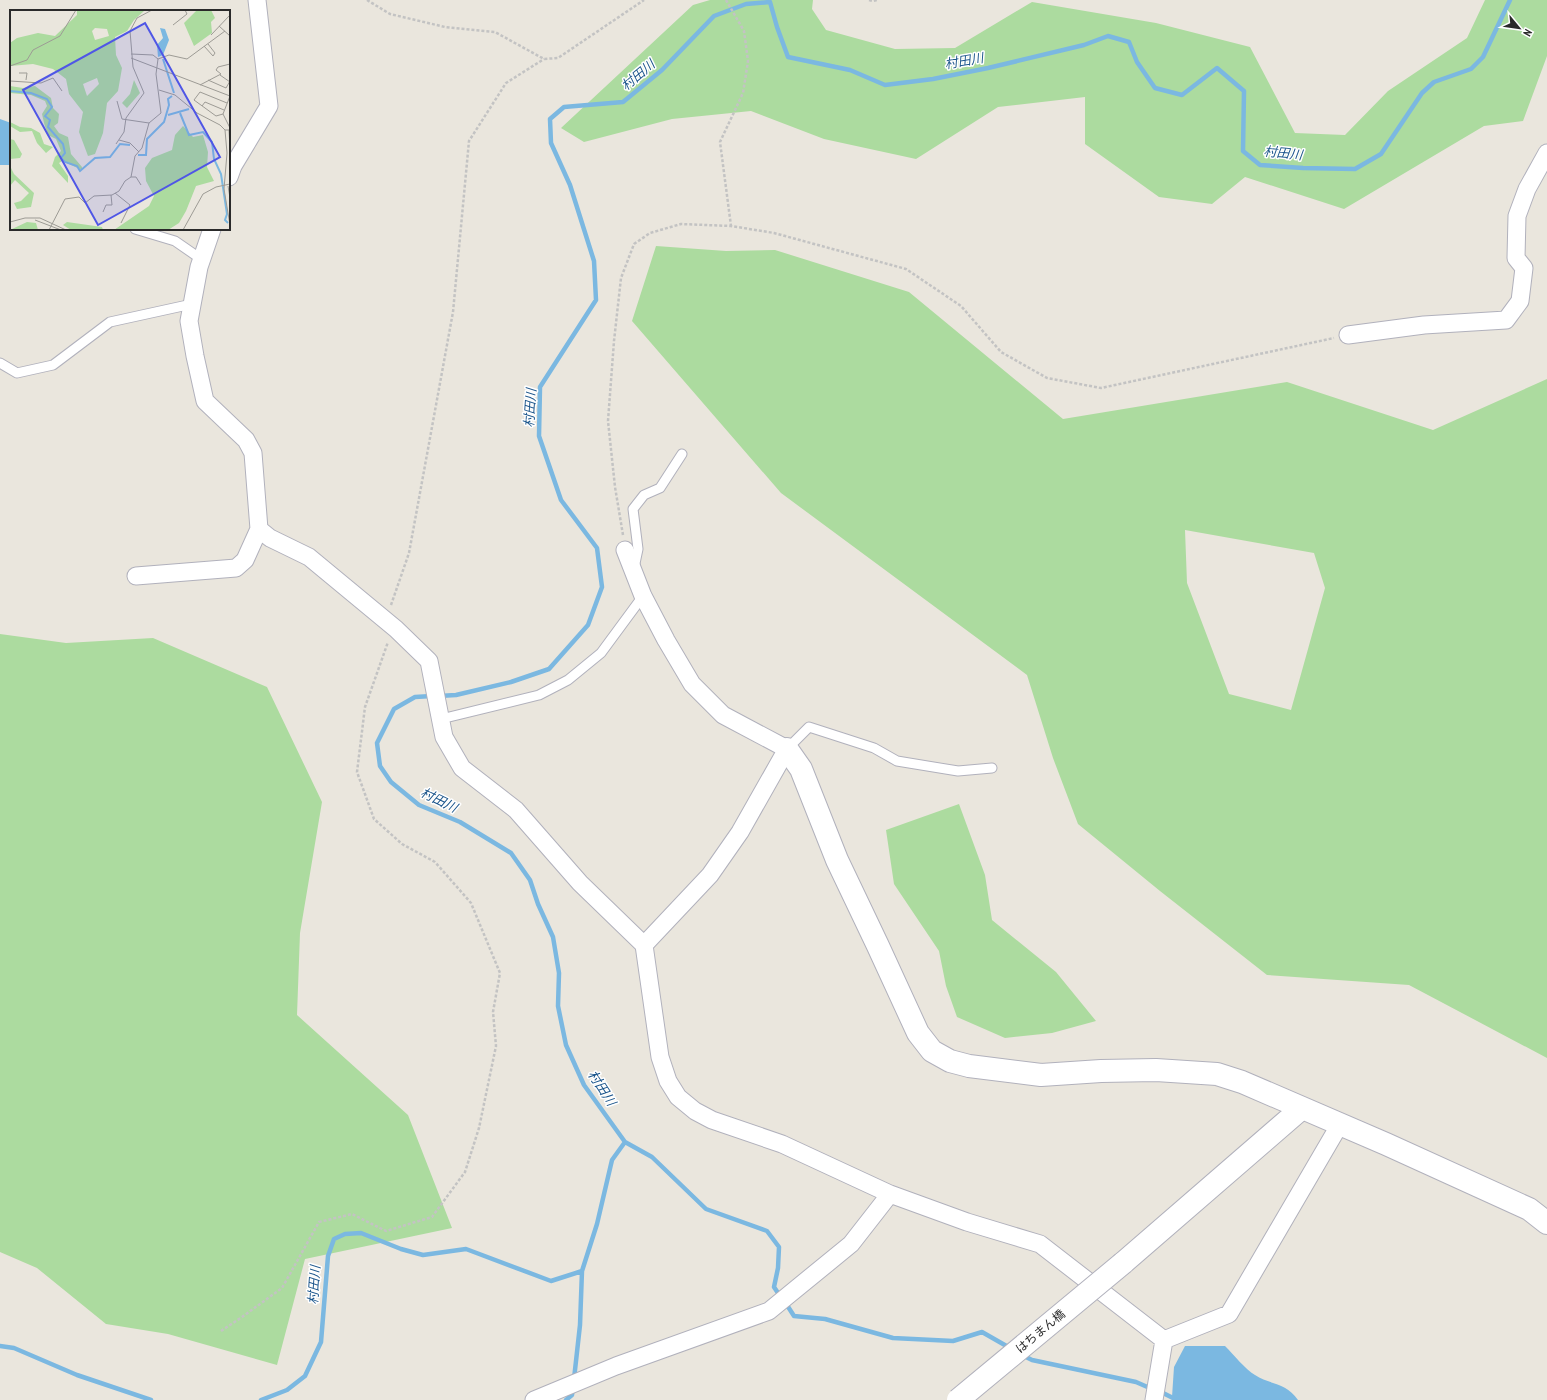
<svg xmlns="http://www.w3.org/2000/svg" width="1547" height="1400" viewBox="0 0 1547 1400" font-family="'PT Sans Narrow','Noto Sans JP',sans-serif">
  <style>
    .green { fill: #acdb9f; fill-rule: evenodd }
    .water { fill: #7bb8e1 }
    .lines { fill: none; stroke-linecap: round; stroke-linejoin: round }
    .stream { stroke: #7bb8e1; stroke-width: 4.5 }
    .lane-casing { stroke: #b1b1bc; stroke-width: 11 }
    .street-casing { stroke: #b1b1bc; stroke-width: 19 }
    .secondary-casing { stroke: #b1b1bc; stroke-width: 24 }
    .path { stroke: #c3c3c3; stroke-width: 2.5; stroke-dasharray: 3 2; stroke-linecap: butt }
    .lane { stroke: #fff; stroke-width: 9 }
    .street { stroke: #fff; stroke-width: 17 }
    .secondary { stroke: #fff; stroke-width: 22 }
    .secondary-bridge-casing { stroke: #b1b1bc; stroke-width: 24; stroke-linecap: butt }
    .secondary-bridge { stroke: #fff; stroke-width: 22 }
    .labels { text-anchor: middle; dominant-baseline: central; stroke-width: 3; stroke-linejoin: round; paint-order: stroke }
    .street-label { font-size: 12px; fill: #2a2a2a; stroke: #fff }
    .water-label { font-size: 13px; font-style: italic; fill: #1c568c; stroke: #fff }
    .inset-river { fill: none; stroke: #7bb8e1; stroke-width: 2 }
    .inset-road { fill: none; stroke: #9d9b95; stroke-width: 1 }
    .view { fill: #4f56e6; fill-opacity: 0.15; stroke: #4f56e6; stroke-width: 2 }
    .inset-edge { fill: none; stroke: #2a2a2a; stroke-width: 2 }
  </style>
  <rect width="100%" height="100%" fill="#eae6dd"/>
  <path class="green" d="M710,0h103l-1,9 14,21 69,19 60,-1 77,-46 124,21 94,24 45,86 50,2 43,-44 79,-53 18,-38h62v56l-24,65 -39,5 -140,83 -99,-32 -33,27 -53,-7 -74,-53v-47l-87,10 -82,52 -92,-20 -73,-28 -79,8 -88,23 -23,-14 132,-123z
    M656,246l70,5 49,-1 134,42 154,127 224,-37 146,48 114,-51v679l-138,-73 -142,-10 -107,-84 -82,-67 -25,-66 -26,-83 -246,-182 -149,-172zM1185,530l129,23 11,35 -34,122 -62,-16 -42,-111z
    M0,634l66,9 87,-5 114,49 55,115 -22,131 -3,82 111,100 44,113 -147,31 -28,106 -109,-31 -62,-10 -69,-56 -37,-16z
    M959,804l26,71 7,45 64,52 40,49 -44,12 -47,5 -48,-21 -11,-31 -7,-35 -45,-67 -8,-54z"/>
  <path class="water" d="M0,119l11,4v42h-11z
    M1185,1346h40c9,9 20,23 30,29 15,10 31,7 43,25h-124l-2,-3 2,-30z"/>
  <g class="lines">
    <path class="stream" d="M432,696l-17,1 -21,12 -17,34 3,23 11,16 28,23 41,17 51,31 19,27 8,24 15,33 6,36 -1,33 8,39 18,40 41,57 27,15 54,52 61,22 12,16 -1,21 -4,19 6,9
      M439,696l17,-1 55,-13 38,-13 39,-44 14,-38 -5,-39 -36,-48 -22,-64 1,-49 56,-87 -2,-39 -24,-76 -19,-42 -1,-24 14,-12 59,-5 39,-32 52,-54 32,-12 24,-2 7,25 11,30 62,13 35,15 48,-6 55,-11 96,-23 24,-9 21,6 8,20 18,26 27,7 35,-27 27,23 -1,60 17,14 43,3 52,1 26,-15 41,-61 12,-11 37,-13 12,-12 27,-57
      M785,1302l9,14 31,3 68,19 60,3 29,-9 28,16
      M0,1346l14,2 63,27 74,25
      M1022,1355l10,5 104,22 16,7
      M574,1379l6,-54 2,-54 15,-47 15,-64 13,-18
      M1159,1391l18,9
      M261,1400l26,-10 18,-14 16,-34 7,-86 6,-17 11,-5 16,-1 40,16 22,6 43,-6 85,32 31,-10
      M566,1400l6,-5 1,-7"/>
    <defs>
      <path id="lane" d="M135,229l40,12 26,18
        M0,363l17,10 36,-8 57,-43 82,-18
        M634,568l4,-19 -5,-40 11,-14 16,-7 22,-34
        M441,719l98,-24 29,-15 33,-27 42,-57
        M787,749l22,-22 65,21 23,13 61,10 34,-3"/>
      <path id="street" d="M229,177l4,-11 36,-60 -12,-106
        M212,229l-13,38 -10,54 6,35 10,45 41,39 7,13 6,76 11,9 39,19 87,72 33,32 15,76 18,31 54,42 64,73 64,62 16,112 8,24 10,16 17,14 17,9 70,24 108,50 77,28 73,22 124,96 -10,60
        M1348,335l76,-10 82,-5 14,-19 4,-33 -8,-10 1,-42 10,-27 20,-36
        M625,550l18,46 23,44 26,44 31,31 64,34 -47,83 -30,43 -66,70
        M136,576l100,-8 9,-8 14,-31
        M1164,1340l65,-26 111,-190
        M534,1400l82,-34 153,-55 82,-67 39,-50"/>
      <path id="secondary" d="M787,749l14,20 36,91 41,86 40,87 14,18 18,10 19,5 72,9 60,-4 55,-1 61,4 25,8 144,62 143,65 18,14
        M1123,1263l179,-155"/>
    </defs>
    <use href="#lane" class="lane-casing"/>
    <use href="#street" class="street-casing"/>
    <use href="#secondary" class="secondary-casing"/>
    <path class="path" d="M367,0l23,14 55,13 50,5 49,27 14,-1 86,-58
      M726,0l18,31 4,30 -5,32 -23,49 11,84
      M869,0l4,1 4,-1
      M623,535l-8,-48 -7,-66 6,-80 7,-63 13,-34 16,-11 31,-9 50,2 43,7 132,36 55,37 40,46 46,26 54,10 233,-50
      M391,605l18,-52 44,-241 16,-171 37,-58 38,-24
      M221,1331l21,-14 40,-29 37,-66 33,-8 34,17 46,-14 33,-45 14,-44 17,-82 -3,-34 7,-39 -29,-70 -36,-41 -33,-18 -28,-25 -17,-47 8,-65 23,-65"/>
    <use href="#lane" class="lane"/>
    <use href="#street" class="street"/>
    <use href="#secondary" class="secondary"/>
    <defs>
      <path id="secondary-bridge" d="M958,1400l165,-137"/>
    </defs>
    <use href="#secondary-bridge" class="secondary-bridge-casing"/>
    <use href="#secondary-bridge" class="secondary-bridge"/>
  </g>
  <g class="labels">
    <g class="street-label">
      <text transform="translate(1040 1331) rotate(-40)">はちまん橋</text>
    </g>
    <g class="water-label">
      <text transform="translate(964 61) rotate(-10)">村田川</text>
      <text transform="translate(638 75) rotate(-40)">村田川</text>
      <text transform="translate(1283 153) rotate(6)">村田川</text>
      <text transform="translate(530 408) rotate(-86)">村田川</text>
      <text transform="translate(439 800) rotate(26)">村田川</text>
      <text transform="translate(602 1088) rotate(57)">村田川</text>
      <text transform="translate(314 1285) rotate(-86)">村田川</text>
    </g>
  </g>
  <g transform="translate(10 10)">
    <rect width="220" height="220" fill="#eae6dd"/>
    <path d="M67,0l67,1 -10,9 -7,11 -12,6 1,18 6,13 -4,23 -11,12 -4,30 -8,21 -7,2 -9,-24 4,-20 -14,-18 -3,-15 -13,-10 -20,-5 -23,2v-23l7,-5 21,-5 17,3 22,-21zM85,18l12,1 2,7 -14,4 -3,-9zM87,68l2,6 -12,12 -4,-12zM187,0h14l4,8 -4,4 1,11 -18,13 -10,-23zM124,70l6,13 -13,15 -5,-5 8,-9zM0,76l13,2 12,-2 16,12 2,10 6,6 -1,9 -4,3 5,7 9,4 3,17 11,13v3l-20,-9 -3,2 9,13v7l-16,-17 3,-9 6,-6 -5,-12 -8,-4 -4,-12 -2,-9 5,-8 -2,-5 -14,-6 -21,-2zM0,112l10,5 11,1 9,5 4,11 9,3 -7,6 -9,-10 -5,-12 -12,1 -10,-6zM173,116l10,11 10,-2 5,17 -1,15 7,14 -18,5 -10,25 -7,12 -11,7h-54l35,-24 5,-10 -8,-15 -1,-13 7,-10 20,-8 3,-15zM0,129l4,1 8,14 -2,4 -10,1zM0,156l4,8 20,19 -3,14 -14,2 -3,-6 7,-2 8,-8 -14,-13 -5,6zM17,212l9,1 2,7h-28zM57,212l35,5 1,3h-32l-8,-5z" fill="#acdb9f" fill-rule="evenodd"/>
    <path d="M150,18l5,1 4,11 -6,15 -5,2 -1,-12 6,-7z" fill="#7bb8e1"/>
    <path class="inset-river" d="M153,49l11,34M0,81l21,2 16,6 5,8 -7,9 5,4 -2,7 15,17 2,9 -4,5 4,4 12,4 3,5 15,-13 15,-1 10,-13 10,1M170,103l9,22 14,-3 9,10 2,17 7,15 6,40 -2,6 3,3M158,105l21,-6M128,145h8l1,-16 17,-17 5,-17 -1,-6 4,-3"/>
    <path class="inset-road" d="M163,15l14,-11 -2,-4M209,16l11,10M201,25l19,-20M194,36l9,10 2,-3 -7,-9M121,44l22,1 5,4M121,48l99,38M0,56l17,-6 6,-10 27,-14 16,-26M9,63h8l-1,7M210,65l10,7M198,70l18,8 4,-7M0,71l31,2 12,-5 9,13M190,75l21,-11 -5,-4 2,-3 12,-3M149,80l16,5 22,18 23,12 5,5 2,23 -3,36 6,36M220,86l-7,18 7,14M107,91l5,18 27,4M192,96l3,-4 19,8M213,104l-7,2 -22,-16 6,-8 27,11M215,120h4l1,19M109,130l11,3 9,9M106,134l8,-12 2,-14 18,-25 -11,-26 -3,-36 7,-13 15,-8M121,167h5l5,8M218,176l2,12M105,183l15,12 -9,18M93,202l3,-7h6l-1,-10M25,210l26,10M0,212l15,-4h15l26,12M39,220l16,-31 14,-2 6,6 9,-7 18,-1 7,-4 6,-10 6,-4 4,-21 7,-8 7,-25 12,-10 -5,-39 2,-15 11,-4 18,4 38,-28M173,220l20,-36 13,-7 14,-3"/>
    <path class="view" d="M135,13l75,134 -122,68 -75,-135z"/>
    <rect width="220" height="220" class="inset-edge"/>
  </g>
  <g transform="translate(1519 28) rotate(119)" stroke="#ffffff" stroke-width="3" paint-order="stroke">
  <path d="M0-3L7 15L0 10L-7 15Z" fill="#2a2a2a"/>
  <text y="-6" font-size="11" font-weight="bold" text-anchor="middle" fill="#2a2a2a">N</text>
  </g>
</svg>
